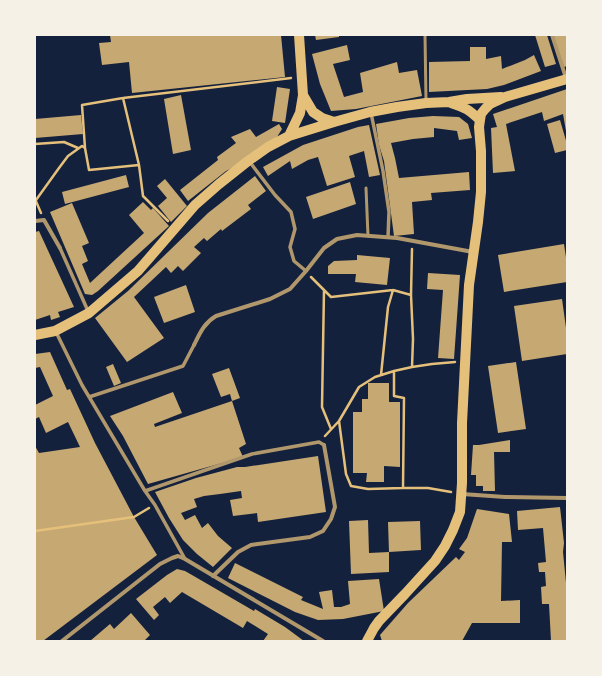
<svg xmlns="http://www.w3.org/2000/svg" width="602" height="676" viewBox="0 0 602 676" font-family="'Fira Sans Condensed',sans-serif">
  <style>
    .building { fill: #c6a872 }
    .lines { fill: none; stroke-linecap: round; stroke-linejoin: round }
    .path { stroke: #e5c07b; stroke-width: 2.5 }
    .service { stroke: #b1986c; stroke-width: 3 }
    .pedestrian { stroke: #b1986c; stroke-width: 3.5 }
    .minor { stroke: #b1986c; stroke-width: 4 }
    .primary { stroke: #e5c07b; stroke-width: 10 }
  </style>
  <rect width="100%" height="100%" fill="#14213d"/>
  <path class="building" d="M110,35h171l4,42 -153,16 -3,-31 -27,3 -3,-22 12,-1z
    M315,35h24v2l-23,3z
    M535,35h12l9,29 -11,3z
    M553,35h14v31l-3,1z
    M347,45l3,15 -17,4 11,33 19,-5 -3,-19 37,-11 2,11 18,-3 5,26 -66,13 -25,2 -11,-27 -8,-30z
    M470,47h16v12l15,-3 1,13 23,-9 9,-5 7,16 -37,14 -17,4 -58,3v-30l41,-1z
    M277,87l13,2 -5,34 -13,-2z
    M567,89v42h-1l-3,-17 -19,7 -2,-9 -36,12 9,47 -22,2 -2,-45 6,-1 -4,-13z
    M181,95l10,55 -18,4 -9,-55z
    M81,115l2,19 -48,4v-19z
    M433,116l26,1 9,7 4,14 -13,2 -2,-9 -23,-3v9l-21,2 -22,4 4,15 4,20 70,-6 1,18 -39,3 1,7 -20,2 2,32 -20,2 -10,-75 -5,-16 -3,-21 33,-6z
    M560,120l7,24v6l-12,3 -8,-29z
    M279,124l3,5 -5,8 -41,29 -10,5 -38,30 -8,-11 38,-30 -1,-3 19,-14 -5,-6 19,-8 6,8z
    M369,125l11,50 -11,2 -5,-26 -15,5 6,21 -28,9 -9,-29 -10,3 -16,9 -2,-8 -22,15 -5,-9 40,-22 55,-18z
    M126,175l3,12 -64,17 -3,-12z
    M255,176l11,15 -18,14 3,4 -29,22 -1,-2 -14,12 -3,-3 -10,9 7,6 -18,18 -5,-5 -7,7 -5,-6 -32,30 30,41 -37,24 -32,-44 33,-27 80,-78z
    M165,179l22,27 -16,16 -13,-16 9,-8 -10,-12z
    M350,182l6,22 -43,15 -7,-22z
    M143,202l8,8 2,-2 16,18 -71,65 -6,4 -7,-1 -35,-82 22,-9 17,40 -7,3 6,15 -6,3 8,19 54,-50 -15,-18z
    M39,231l35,76 -16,5 2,5 -9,3 -1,-5 -15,5v-88z
    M564,244l3,20v18l-63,10 -6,-37z
    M357,255l33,3 -3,27 -32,-3 1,-8h-28v-8l6,-5 23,-1z
    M428,273l32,2 -6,84 -16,-1 5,-68 -16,-1z
    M186,285l9,27 -31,11 -10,-26z
    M562,299l5,36v19l-45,7 -8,-55z
    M50,352l17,38 3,-1 25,54 39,74 23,38 -114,86h-8v-195l4,7 41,-6 -12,-25 -22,11 -7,-16 -4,2v-14l18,-9 -13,-29 -5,1v-14z
    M516,362l10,67 -28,4 -10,-67z
    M113,364l8,19 -7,3 -8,-19z
    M229,368l11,30 -8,3 14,43 -7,4 4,9 -95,27 -25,-48 -13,-20 63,-24 9,21 -28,11 1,3 77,-26 -2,-7 -9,3 -9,-23z
    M368,383h21v19h11v65l-16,-1v16h-18l1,-9h-14v-61h9v-13h6z
    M510,440v12h-16l1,39h-12v-5h-7v-11h-5l2,-30h6z
    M318,456l8,56 -68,10 -1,-9 -24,3 -3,-16 12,-2 -1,-7 -21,3 -16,2 -10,3 3,8 -16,6 4,7 10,-5 7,13 6,-5 10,13 14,12 -19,19 -16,-13 -14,-14 -14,-22 -14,-26 41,-14 41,-11h8z
    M560,507l4,36 -1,9 4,41 -1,34h1v14h-16l-2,-37h-7l-1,-17 5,-1 -1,-14h-6l-1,-9 8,-1 -3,-34 -25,2 -1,-19z
    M477,509l32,5 3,28h-10l-1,59 19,-1v23h-48l-10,18h-80l-2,-6 28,-32 48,-46 3,3 6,-8 -6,-3 8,-11z
    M368,520l1,33 20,-1v20l-38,2 -2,-53z
    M420,521l1,29 -32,2 -1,-30z
    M235,563l68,34 -2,3 22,9 -4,-17 13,-2 2,17h7l9,-3 -2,-23 31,-2 5,32 -41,8 -25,1 -23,-8 -67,-34z
    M177,569l8,2 7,4 62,36 1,-2 30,18 19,14h-41l5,-7 -21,-13 -4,7 -61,-36 -12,11 -5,-6 -12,10 6,8 -5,5 -18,-21 31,-24z
    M131,613l19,22 -6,6h-20l-2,-1 -1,1h-31l20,-17 4,5z"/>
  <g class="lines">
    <path class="path" d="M35,144l29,-2 14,6
      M85,148l4,22 50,-5
      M35,199l6,14
      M36,200l23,-32 9,-12 14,-10 3,2 -3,-43 41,-7
      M168,221l-25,-25 -4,-31 -16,-67 168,-20
      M412,249l-1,46 2,44 -1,28 20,-3 23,-2
      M311,277l20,20 62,-7 18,5
      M324,290l-2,117 9,22
      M394,371v25l10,2 -1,90
      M381,375l7,-68 5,-17
      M339,421l7,53 5,12 17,3 35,-1h25l23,4
      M325,436l14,-15 20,-34 16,-10 19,-6 18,-4
      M35,531l99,-14 15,-9"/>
    <path class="service" d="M425,35l1,66
      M366,188l2,48"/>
    <path class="pedestrian" d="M371,113l12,58 6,41 -1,25
      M249,161l26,34 16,17 4,17 -5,18 4,14 12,10
      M60,248l28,63
      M56,332l26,53 63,106 10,14 30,54
      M89,397l94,-31 11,-21
      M145,491l107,-37 67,-12 5,3"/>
    <path class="minor" d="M552,35l14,43
      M35,221l9,-1 16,28
      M194,345c6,-12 10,-22 22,-29l54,-17 20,-10 16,-18 18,-23 13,-9 20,-4 40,3 76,14
      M462,494l43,3 62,1
      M213,576l25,-24 13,-7 59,-8 13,-6 8,-12 4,-12 -11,-62
      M62,641l98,-77 12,-6 6,-2 7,3 138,82"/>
    <path class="primary" d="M303,95l10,17 9,6 12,4
      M451,103c15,5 17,6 29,17
      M289,136l11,-23 3,-18 -4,-60
      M35,335l20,-4 34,-18 49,-42 57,-66 24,-21 29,-23 20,-14 21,-11 45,-14 36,-10 27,-5 29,-4 23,-1 18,-3 34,-2
      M367,641l7,-13 5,-7 26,-27 30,-33 10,-15 8,-16 7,-18 2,-29v-60l7,-138 9,-63 3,-30v-41l-2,-24 1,-7 1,-6 4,-5 5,-5 15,-7 62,-18"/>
  </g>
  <rect width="602" height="676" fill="none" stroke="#f6f1e7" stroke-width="72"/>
</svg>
